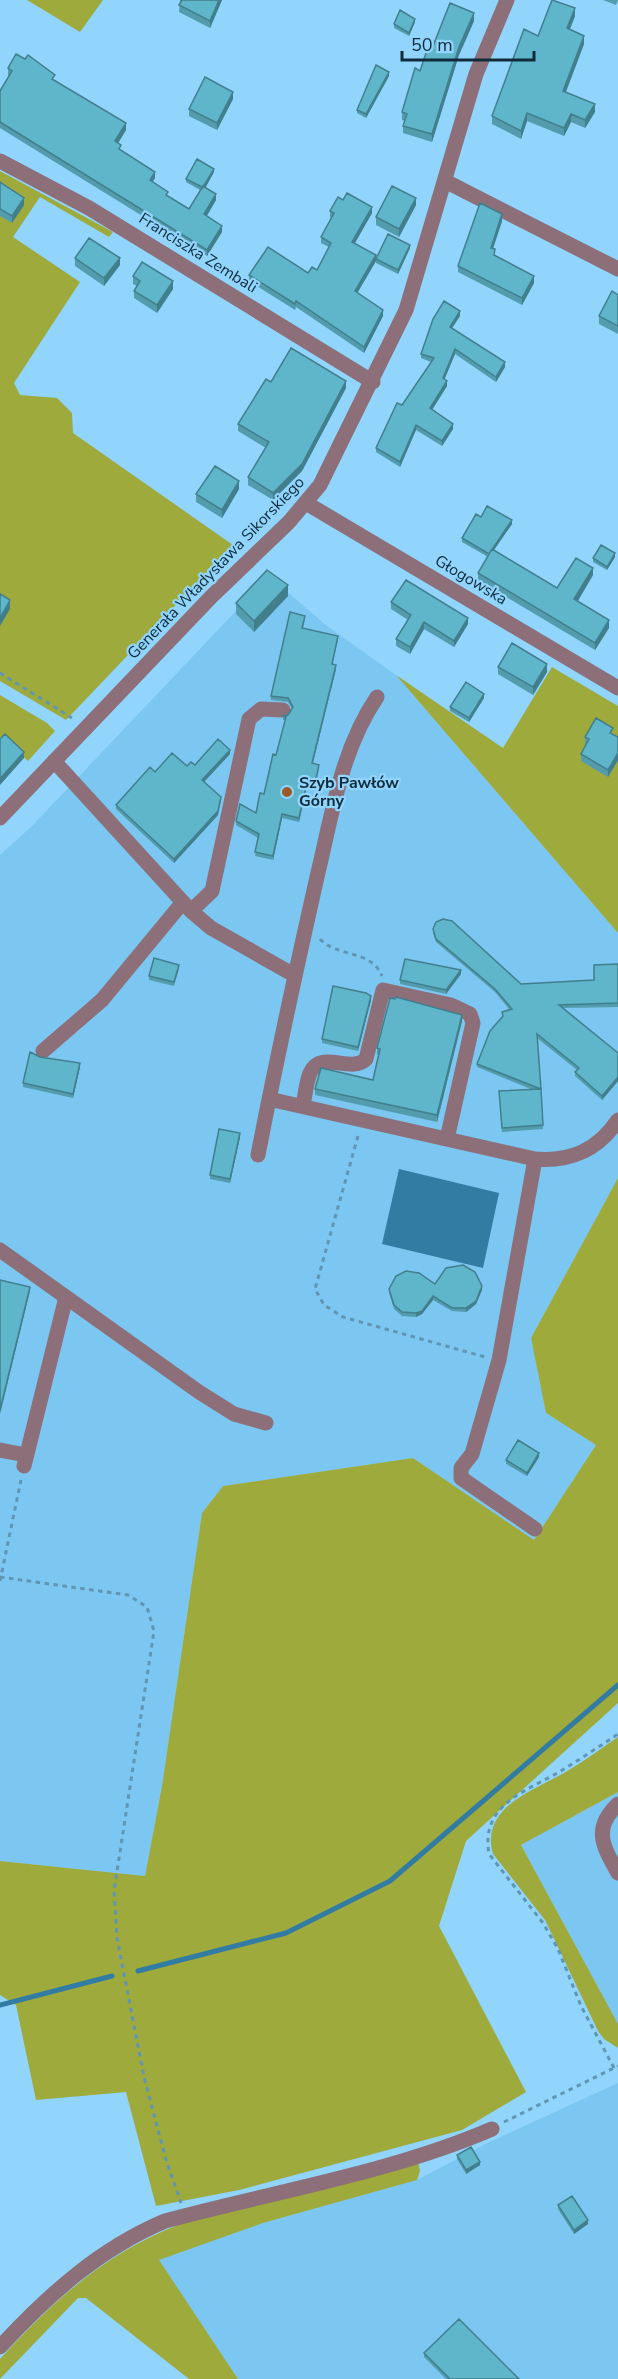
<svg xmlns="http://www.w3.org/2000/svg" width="618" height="2379" viewBox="0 0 618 2379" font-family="'Nunito Sans',sans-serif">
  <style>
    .built { fill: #7cc7f1 }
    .green { fill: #9eaa3c }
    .water { fill: #327ca4 }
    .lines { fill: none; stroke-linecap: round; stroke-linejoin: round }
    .stream { stroke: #327ca4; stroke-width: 5 }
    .path { stroke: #6095b3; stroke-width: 3; stroke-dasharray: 4.5 4.5; stroke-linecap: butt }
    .minor { stroke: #8c6f79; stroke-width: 15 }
    .wall { fill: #529cae }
    .shaded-wall { fill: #427f8d }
    .building { fill: #5fb5ca; stroke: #427f8d; stroke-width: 1.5 }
    .poi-dot { fill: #9c5a27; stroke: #91d5fd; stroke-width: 2 }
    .labels { text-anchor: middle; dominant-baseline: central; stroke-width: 4.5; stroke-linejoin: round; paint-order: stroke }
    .street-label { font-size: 16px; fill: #102c3b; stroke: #91d5fd }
    .poi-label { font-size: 16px; font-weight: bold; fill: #102c3b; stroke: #91d5fd; text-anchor: start }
  </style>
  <rect width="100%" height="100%" fill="#91d5fd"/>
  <path class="built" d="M269,576l58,50 69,49 222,258v245l-87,160 15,75 50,32 -62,95 -121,-82 -190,28 -21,27 -40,273 -17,90 -145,-15v-1006l32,-29z
    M618,1792v232l-97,-179z
    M618,2083v296h-380l-80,-119 105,-37 154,-43 70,-37z"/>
  <path class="green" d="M27,0h76l-23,32z
    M0,171l113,61 -4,5 -69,-40 -27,40 67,45 -66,101 6,12 37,3 15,15 1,20 160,112 -167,175 -66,-39z
    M552,667l66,39v227l-222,-258 107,73z
    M0,695l47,28 8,8 -27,30 -28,-24z
    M618,1178v525l-152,138 -27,85 87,166 -64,38 -223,60 -83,16 -30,-114 -90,8 -20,-95 -16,-10v-134l145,15 17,-90 40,-273 21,-27 190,-28 121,82 62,-95 -50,-32 -15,-75z
    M618,1737v55l-97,53 97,179v24l-14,-9 -6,-8 -53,-111 -52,-66c-13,-46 39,-63 71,-81 19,-11 36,-24 54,-36z
    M418,2162l2,9 -3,9 -154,43 -104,37 79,119h-49l-103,-81h-8l-78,81v-20c54,-59 106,-107 183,-136z"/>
  <path class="water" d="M399,1169l100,24 -16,75 -101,-24z"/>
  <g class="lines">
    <path class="stream" d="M138,1971l148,-38 104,-52 228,-196
      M0,2005l112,-29"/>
    <path class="path" d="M0,673l72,45
      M320,939c18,19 51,10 62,37
      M358,1136l-43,153 9,16 19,12 142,40
      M0,1577l128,18 19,12 7,24 -40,260 3,47 27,139 22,83 15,43
      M0,1581l21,-101
      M614,2068l-33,-62 -23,-57 -15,-26 -54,-69c-9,-52 40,-63 75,-85 18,-11 36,-23 54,-35
      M504,2122l114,-56"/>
    <path class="minor" d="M0,161l89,47 284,174
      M445,181l173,88
      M306,503l312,185
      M54,761l137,150 20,17 83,47
      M0,818l211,-221 78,-75 31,-37 86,-175 70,-236 31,-74
      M191,911l21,-20 37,-172 12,-10 22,1
      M43,1051l59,-51 81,-98
      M269,1099l266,60c36,3 63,-9 83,-39
      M303,1106c2,-10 3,-23 7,-33 11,-24 42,1 56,-14l17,-69 68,15 19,9 3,9 -26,116
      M258,1155c18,-93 38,-185 59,-278 15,-62 24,-127 60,-180
      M535,1159l-36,201 -27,94 -11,14v10l74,51
      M0,1250l199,142 35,22 32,9
      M0,1450l26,5
      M24,1466l42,-169
      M618,1804c-26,25 -15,42 0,69
      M0,2347c48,-52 99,-98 165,-126 107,-29 225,-48 327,-92"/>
  </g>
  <path class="wall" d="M180,0h42l-12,28 -31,-16z
    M603,0h15l-2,5z
    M575,16l-5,13 14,15 -18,48 29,20 -10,16 -14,-6 -7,14 -37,-15 -6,18 -29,-15v-8l46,-80z
    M474,21l-15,34 -27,87 -29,-9v-7l2,-5 -3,-1v-8l18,-41 11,-20z
    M415,22l-6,14 -15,-8v-4z
    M8,68l47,12 71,50 -8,13 3,8 34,27 -3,4 16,14 21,13 11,-19 -14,-8v-3l28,-7 -9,16 11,12 -9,16 15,16 -15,24 -207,-128v-37l9,-15 -1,-1z
    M389,76l-23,42 -9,-5v-3z
    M233,99l-16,31 -28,-14v-7z
    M0,182l24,23 -12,18 -12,-7z
    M416,205l-17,32 -23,-12v-8z
    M330,211l42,2 -17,30 21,18 -19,32 26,23 -19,37 -68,-46 -1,3 -46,-29v-6l59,-2 9,-3 12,-23 -8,-4v-6l11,-19 -2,-1z
    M502,221l-9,28 2,7 39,27 -12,22 -64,-33v-6z
    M410,248l-12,26 -22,-11v-4z
    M75,258l45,7 -16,21 -29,-20z
    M133,276l40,13 -16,24 -23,-15v-7l3,-5 -4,-2z
    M618,295v39l-19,-10v-8z
    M460,316l-8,12 53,39 -9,15 -41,-28 -11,25 3,7 -15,24 21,19 -11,17 -26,-16 -16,37 -24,-15v-4l26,-43 29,-43 -10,-4v-4z
    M271,382l75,6 -44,83 -29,29 -25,-15v-8l18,-29 -28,-17v-7z
    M239,489l-17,29 -26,-16v-8z
    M481,517l31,7 -18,26 63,38 36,-13 -15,26 31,27 -14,22 -117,-70v-7l10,-16 -26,-15v-4z
    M615,557l-8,13 -14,-8v-4z
    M288,596l-34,36 -18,-18v-11z
    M391,602l77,22 -14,23 -30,-18 -14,25 -14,-8v-7l12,-19 -17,-11z
    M305,619l-2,9 35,12 -6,25 4,4 -24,95 7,5 -4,18 -8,-2 -8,37 -17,-4 -9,42 -18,-4 3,-18 -22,-13v-4l20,-8 8,-19 12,-39 10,-35h-3v-4l5,-1 4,-6 -4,-7 -17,-2v-4z
    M498,667l49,5 -14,23 -35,-21z
    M484,698l-15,24 -19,-11v-4z
    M613,734l5,3v23l-10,17 -27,-16v-7l5,-9 -1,-1v-7z
    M230,754l-26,28 17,19 -3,14 -44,48 -58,-54v-4l71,-39 8,-1z
    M433,929l88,55 73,-4 24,-16v43l-54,1 54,45v28l-16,19 -27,-24v-4l2,-2 -40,-32 6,91 -41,3 -3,-41 34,-1 -56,-23v-3l25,-47v-5l7,-3 -14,-17 -59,-50 -3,-9z
    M179,969l-5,17 -25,-6v-4z
    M461,974l-15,20 -46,-10v-4z
    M395,999l67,22 -25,101 -122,-27v-6l58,-9 5,-25 -1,-1v-6z
    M371,1000l-13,51 -36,-8v-4z
    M40,1057l40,10 -7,31 -50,-11v-4z
    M240,1137l-10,46 -20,-4v-4z
    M435,1284l47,6 -6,14 -10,8 -14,-1 -19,-11 -11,14 -6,3 -14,-1 -8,-7 -5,-16v-4z
    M539,1457l-12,19 -21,-12v-4z
    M457,2155l23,10 -14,9 -9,-15z
    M558,2205l30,19 -14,10 -16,-25z
    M424,2353l95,26h-73l-22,-22z"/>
  <path class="shaded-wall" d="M219,0h3l-12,28v-7z
    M575,8v8l-8,20v-8z
    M474,13v8l-15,34 -27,87v-8l27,-87z
    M415,19v3l-6,14v-3z
    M584,36v8l-21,55v-8z
    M389,72v4l-23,42v-4z
    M233,92v7l-16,31v-7z
    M595,104v8l-10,16v-8z
    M527,113v8l-6,18v-8z
    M571,114v8l-7,14v-8z
    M126,123v7l-11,18v-7z
    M214,169v3l-11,20v-4z
    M155,172v6l-5,8v-6z
    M216,194v6l-12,20v-6z
    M24,198v7l-12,18v-7z
    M416,198v7l-17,32v-8z
    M372,207v6l-20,35v-6z
    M502,214v7l-11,33v-6z
    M222,226v6l-15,24v-6z
    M410,245v3l-12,26v-4z
    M376,255v6l-21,36v-6z
    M120,258v7l-16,21v-8z
    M534,276v7l-12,22v-7z
    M173,281v8l-16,24v-8z
    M383,310v6l-19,37v-6z
    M460,311v5l-10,15v-4z
    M455,349v5l-12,29v-5z
    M505,362v5l-9,15v-5z
    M346,381v7l-44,83 -29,29v-7z
    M447,381v5l-17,27v-5z
    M453,424v5l-11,17v-5z
    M416,425v5l-16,37v-5z
    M239,481v8l-17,29v-8z
    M512,520v4l-23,33v-3z
    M615,553v4l-8,13v-3z
    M593,568v7l-19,32v-8z
    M288,585v11l-34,36v-11z
    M10,600v9l-10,17v-8z
    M468,618v6l-14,23v-6z
    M609,620v8l-14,22v-7z
    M424,622v7l-14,25v-7z
    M547,664v8l-14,23v-8z
    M336,665v4l-24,98v-4z
    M484,694v4l-15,24v-4z
    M230,750v4l-28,30v-4z
    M24,752v6l-24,27v-6z
    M618,753v7l-10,17v-7z
    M307,782v3l-8,37v-4z
    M221,797l-3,18 -44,48v-4z
    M282,814v4l-9,42v-4z
    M461,970v4l-15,20v-4z
    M371,996v4l-13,51v-4z
    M462,1015v6l-25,101v-7z
    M80,1063v4l-7,31v-4z
    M618,1077v4l-16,19v-4z
    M240,1133v4l-10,46v-4z
    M482,1286v4l-6,14 -10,8v-4z
    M30,1287v4l-30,123v-4z
    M433,1296v4l-11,14 -6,3v-4z
    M539,1453v4l-12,19v-3z
    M480,2162v3l-14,9v-4z
    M588,2220v4l-14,10v-4z"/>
  <path class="building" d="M182,0h37l-9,21 -31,-16z
    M552,0l23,8 -8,20 17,8 -21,55 32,13 -10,16 -14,-6 -7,14 -37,-15 -6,18 -29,-15 32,-87 14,7z
    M450,3l24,10 -15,34 -27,87 -29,-8 4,-12 -5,-2 13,-44 5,3 7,-21 4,1z
    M400,10l15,9 -6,14 -15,-9z
    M16,54l9,5 3,-4 27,20 -3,4 74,44 -11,18 6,4 -2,4 36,23 -5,8 18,12 -2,3 23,14 14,-23 13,8 -12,20 18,12 -15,24 -207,-128v-31l12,-20 -4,-3z
    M376,65l13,7 -23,42 -9,-4z
    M205,77l28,15 -16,31 -28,-14z
    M197,159l17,10 -11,18v-1l-1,1 -16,-8z
    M0,182l24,16 -12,18 -12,-7z
    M392,186l24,12 -17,31 -23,-12z
    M347,193l25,14 -20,35 24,13 -21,36 28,19 -19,37 -68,-46 -1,3 -46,-29 19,-28 40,26 4,-6 5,3 14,-27 -10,-6 13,-24 -4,-2 8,-14 5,3z
    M480,203l22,11 -11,34 4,1 -1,6 40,21 -12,22 -64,-32z
    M388,234l22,11 -12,25 -22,-11z
    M89,238l31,20 -16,20 -29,-20z
    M142,262l31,19 -16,24 -23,-14 6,-10 -7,-5z
    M612,291l6,4v31l-19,-10z
    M444,301l16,10 -10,16 55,35 -9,15 -41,-28 -12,29 4,3 -17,27 23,16 -11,17 -26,-16 -16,37 -24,-14 21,-45 5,2 32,-47 -13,-4 12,-35z
    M291,348l55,33 -44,83 -29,29 -25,-16 21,-35 -31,-18 28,-45 5,3z
    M215,466l24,15 -17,29 -26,-16z
    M487,506l25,14 -23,34 -27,-16 14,-24 5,3z
    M601,545l14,8 -8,14 -14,-9z
    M492,549l65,39 19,-30 17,10 -19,31 35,21 -14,23 -117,-70z
    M267,570l21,15 -34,36 -18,-18z
    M406,580l62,38 -14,23 -30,-19 -14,25 -14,-8 15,-24 -20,-13z
    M0,594l10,6 -10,18z
    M290,612l15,4 -3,12 36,8 -6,28 4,1 -24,98 7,2 -4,18 -8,-1 -8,36 -17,-4 -9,42 -18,-4 4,-18 -23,-13 4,-17 16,9 4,-20 4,1 9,-40 3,1 10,-38 -3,-1 5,-1 5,-8 -5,-9 -17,-2z
    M512,643l35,21 -14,23 -35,-20z
    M466,682l18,12 -15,24 -19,-11z
    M596,718l17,10 -3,5 8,4v16l-10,17 -27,-16 8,-15 -4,-2z
    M5,734l19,18 -24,27v-40z
    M218,739l12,11 -28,30 19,17 -3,14 -44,48 -58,-54 34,-38 5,5 17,-19 15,13 4,-4 4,3z
    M443,919l9,2 69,63 73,-4v-15l24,-1v39l-59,2 59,48v24l-16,19 -27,-24 4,-4 -42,-34 4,55 -64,-25 13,-33 13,-15 -1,-4 10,-3 -17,-20 -59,-50 -3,-10 3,-7z
    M154,958l25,7 -5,17 -25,-6z
    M405,959l56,11 -15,20 -46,-10z
    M333,986l33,7 5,3 -13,51 -36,-8z
    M396,997l66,18 -25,100 -122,-26 6,-21 52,12 7,-31 -3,-1 13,-50 5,1z
    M30,1052l10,5 40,6 -7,31 -50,-11z
    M541,1089l2,36 -41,3 -3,-37z
    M219,1129l21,4 -10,46 -20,-4z
    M463,1265l12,7 7,14 -6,15 -10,7h-14l-19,-12 -11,15 -6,2 -14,-1 -8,-7 -5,-16 7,-13 10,-5 13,2 16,11 11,-16z
    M0,1280l30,7 -30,123z
    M518,1440l21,13 -12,20 -21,-13z
    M471,2147l9,15 -14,8 -9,-15z
    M572,2196l16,24 -14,10 -16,-25z
    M459,2319l60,60h-69l-26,-26z"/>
  <circle class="poi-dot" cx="287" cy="792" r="6"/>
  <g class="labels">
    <g class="street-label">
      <text transform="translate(198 253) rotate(32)">Franciszka Zembali</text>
      <text transform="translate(216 568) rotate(-46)">Generała Władysława Sikorskiego</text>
      <text transform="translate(471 580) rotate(31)">Głogowska</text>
    </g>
    <g class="poi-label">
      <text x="299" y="783">Szyb Pawłów<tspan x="299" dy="18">Górny</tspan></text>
    </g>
  </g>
  <path d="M402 51v9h132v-9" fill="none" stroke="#102c3b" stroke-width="3"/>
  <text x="411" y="51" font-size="18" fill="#102c3b" stroke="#91d5fd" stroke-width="4.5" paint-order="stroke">50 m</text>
</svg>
